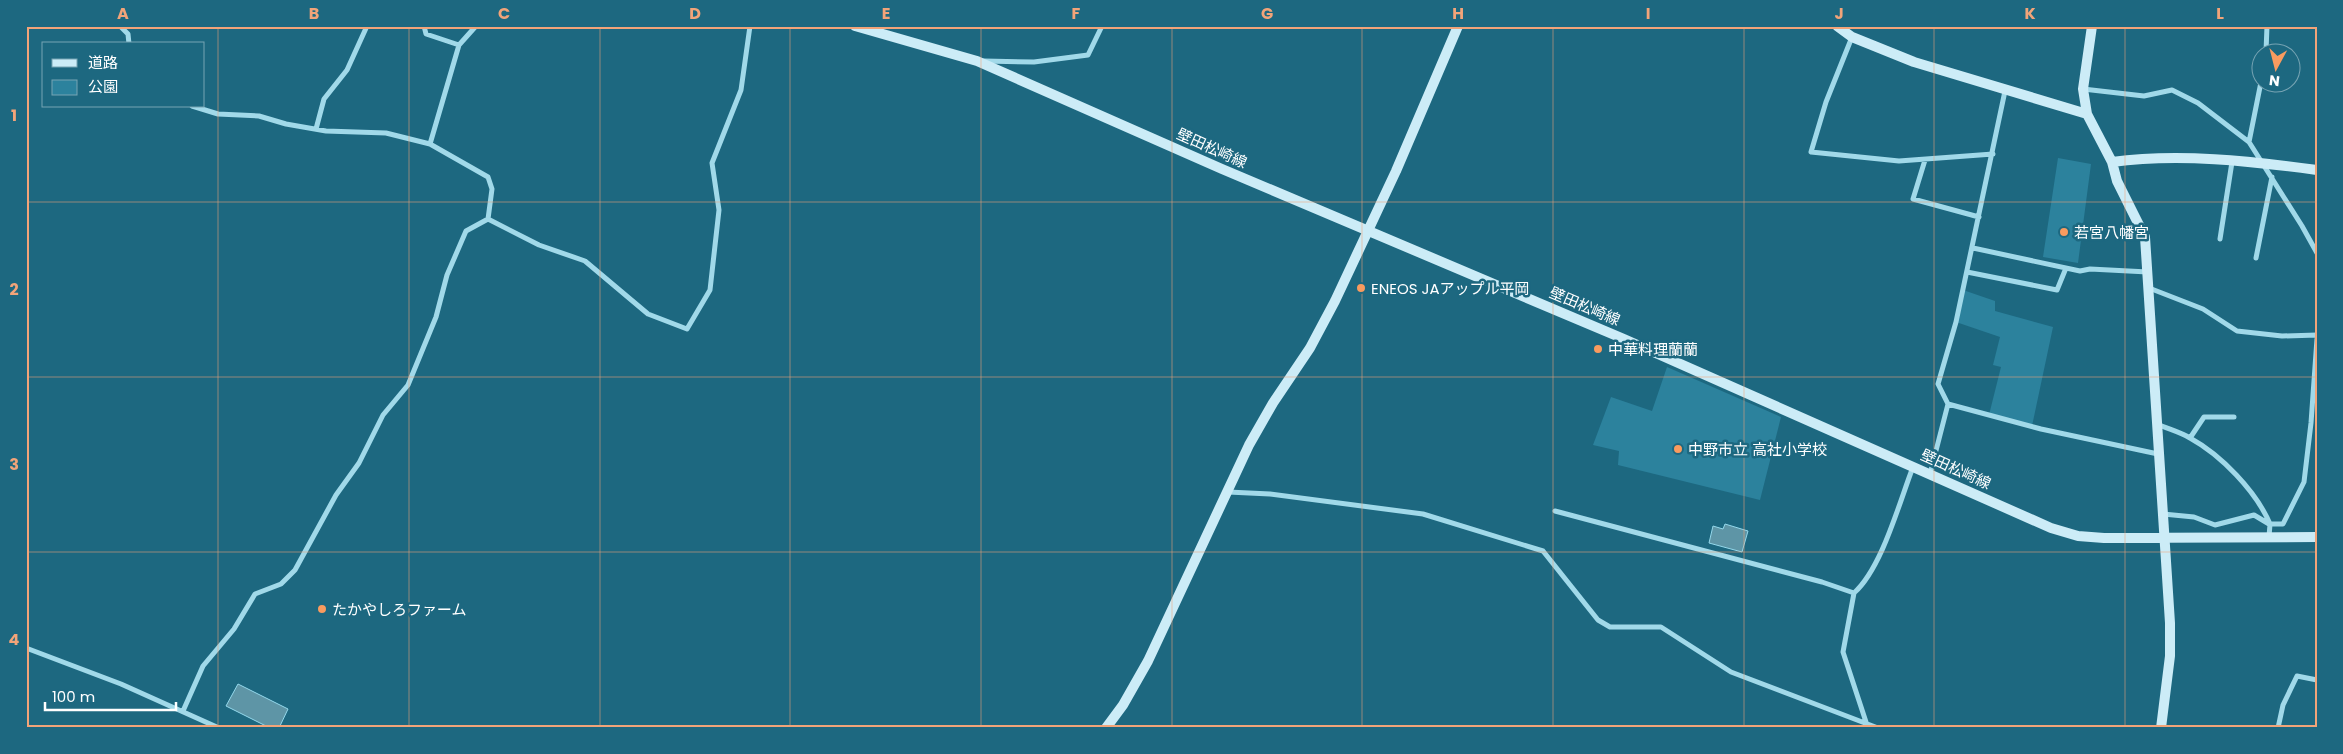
<svg xmlns="http://www.w3.org/2000/svg" width="2343" height="754" viewBox="0 0 2343 754" font-family="Poppins,'Noto Sans JP',sans-serif">
  <style>
    .green { fill: #2c829d }
    .water { fill: #5e95a6; stroke: #94d8eb }
    .lines { fill: none; stroke-linecap: round; stroke-linejoin: round }
    .street { stroke: #a1d9e9; stroke-width: 5 }
    .secondary { stroke: #ccecf7; stroke-width: 10 }
    .grid { fill: none; stroke: #f2a479; stroke-width: 1; stroke-opacity: 0.55 }
    .poi-dot { fill: #f99b5f; stroke: #1d6880; stroke-width: 2 }
    .labels { text-anchor: middle; dominant-baseline: central; stroke-width: 5; stroke-linejoin: round; paint-order: stroke }
    .street-label { font-size: 15px; fill: #fff; stroke: #1d6880 }
    .poi-label { font-size: 15px; fill: #fff; stroke: #1d6880; text-anchor: start }
    .neatline { fill: none; stroke: #f2a479; stroke-width: 2 }
    .grid-label { font-size: 16px; text-anchor: middle; font-weight: bold; fill: #f2a479 }
  </style>
  <rect width="100%" height="100%" fill="#1d6880"/>
  <path class="green" d="M2058,158l33,6 -13,99 -35,-6z
    M1963,290l32,11v10l58,16 -21,99 -43,-11 12,-48 -8,-2 7,-28 -44,-15z
    M1667,367l114,50 -21,83 -142,-35 1,-14 -26,-6 18,-48 41,14z"/>
  <path class="water" d="M1725,524l23,7 -6,21 -33,-9 4,-17 10,3z
    M238,684l50,25 -9,19h-9l-44,-22z"/>
  <g class="lines">
    <path class="street" d="M120,26l8,8 1,10
      M424,26l2,8 33,11
      M1852,37l-26,65 -15,50 88,9 94,-7
      M2266,52l1,-26
      M984,61l50,1 54,-7 14,-29
      M2083,89l61,7 28,-6 26,13 51,39 53,84 15,27
      M192,106l26,8 41,2 27,8 40,7 60,2 44,11 58,33 4,12 -4,30 51,26 46,16 63,53 39,15 23,-39 9,-80 -7,-47 29,-73 9,-64
      M316,129l8,-30 23,-29 20,-44
      M2249,142l12,-60
      M430,144l29,-99 17,-19
      M1925,160l-12,39 66,18
      M2220,239l12,-77
      M1973,248l107,23 10,-2 58,3
      M2256,258l16,-81
      M1967,272l90,18 9,-22
      M2149,288l54,21 34,22 45,5 35,-1
      M1948,404l93,25 117,25
      M2157,424c11,5 23,8 33,14 31,17 66,53 80,86
      M2190,438l14,-21h30
      M1930,474l18,-70 -10,-20 18,-62 49,-231
      M1228,492l42,2 153,20 120,37 55,69 12,7h51l70,45 147,56
      M1555,511l267,71 32,11
      M2163,514l31,3 21,8 39,-10 15,9
      M2269,537l1,-13h13l21,-42 7,-59 6,-84
      M26,648l95,36 98,44
      M183,711l20,-45 31,-37 21,-35 26,-10 14,-14 41,-75 23,-32 24,-48 25,-30 28,-68 11,-42 19,-44 22,-12
      M1866,722l-23,-70 11,-59c28,-25 45,-90 59,-126
      M2278,728l5,-23 14,-29 20,4"/>
    <path class="secondary" d="M855,26l122,35 245,108 402,170 427,189 27,8 26,2 213,-1
      M1837,26l15,11 62,25 173,52
      M2092,26l-9,63 4,25 25,48 5,19 28,56 25,386v33l-9,72
      M2112,162c67,-9 138,-1 205,8
      M1106,728l17,-23 25,-44 101,-216 24,-42 37,-55 25,-47 61,-130 62,-145"/>
  </g>
  <path class="grid" d="M218,26v702M409,26v702M600,26v702M790,26v702M981,26v702M1172,26v702M1362,26v702M1553,26v702M1744,26v702M1934,26v702M2125,26v702M26,202h2291M26,377h2291M26,552h2291"/>
  <g class="poi-dot">
    <circle cx="2064" cy="232" r="5"/>
    <circle cx="1361" cy="288" r="5"/>
    <circle cx="1598" cy="349" r="5"/>
    <circle cx="1678" cy="449" r="5"/>
    <circle cx="322" cy="609" r="5"/>
  </g>
  <g class="labels">
    <g class="street-label">
      <text transform="translate(1212 148) rotate(24)">壁田松崎線</text>
      <text transform="translate(1585 306) rotate(23)">壁田松崎線</text>
      <text transform="translate(1956 469) rotate(24)">壁田松崎線</text>
    </g>
    <g class="poi-label">
      <text x="2074" y="232">若宮八幡宮</text>
      <text x="1371" y="288">ENEOS JAアップル平岡</text>
      <text x="1608" y="349">中華料理蘭蘭</text>
      <text x="1688" y="449">中野市立 高社小学校</text>
      <text x="332" y="609">たかやしろファーム</text>
    </g>
  </g>
  <rect width="2343" height="754" fill="none" stroke="#1d6880" stroke-width="55"/>
  <rect x="42" y="42" width="162" height="65" fill="#1d6880" stroke="#77a4b3"/>
  <rect x="52" y="59" width="25" height="8" fill="#ccecf7" stroke="#77a4b3"/>
  <text x="88" y="68" font-size="15" fill="#ffffff">道路</text>
  <rect x="52" y="80" width="25" height="15" fill="#2c829d" stroke="#77a4b3"/>
  <text x="88" y="92" font-size="15" fill="#ffffff">公園</text>
  <g transform="translate(2276 68) rotate(187)"><circle r="24" fill="#1d6880" stroke="#77a4b3"/>
  <path d="M0-4L9 19L0 12L-9 19Z" fill="#f99b5f"/>
  <text y="-8" font-size="14" font-weight="bold" text-anchor="middle" fill="#ffffff">N</text>
  </g>
  <path d="M45 702v8h131v-8" fill="none" stroke="#ffffff" stroke-width="2.5"/>
  <text x="52" y="702" font-size="15" fill="#ffffff" stroke="#1d6880" stroke-width="4" paint-order="stroke">100 m</text>
  <rect x="28" y="28" width="2288" height="698" class="neatline"/>
  <g class="grid-label">
    <text x="123" y="19">A</text>
    <text x="314" y="19">B</text>
    <text x="504" y="19">C</text>
    <text x="695" y="19">D</text>
    <text x="886" y="19">E</text>
    <text x="1076" y="19">F</text>
    <text x="1267" y="19">G</text>
    <text x="1458" y="19">H</text>
    <text x="1648" y="19">I</text>
    <text x="1839" y="19">J</text>
    <text x="2030" y="19">K</text>
    <text x="2220" y="19">L</text>
    <text x="14" y="121">1</text>
    <text x="14" y="295">2</text>
    <text x="14" y="470">3</text>
    <text x="14" y="645">4</text>
  </g>
</svg>
